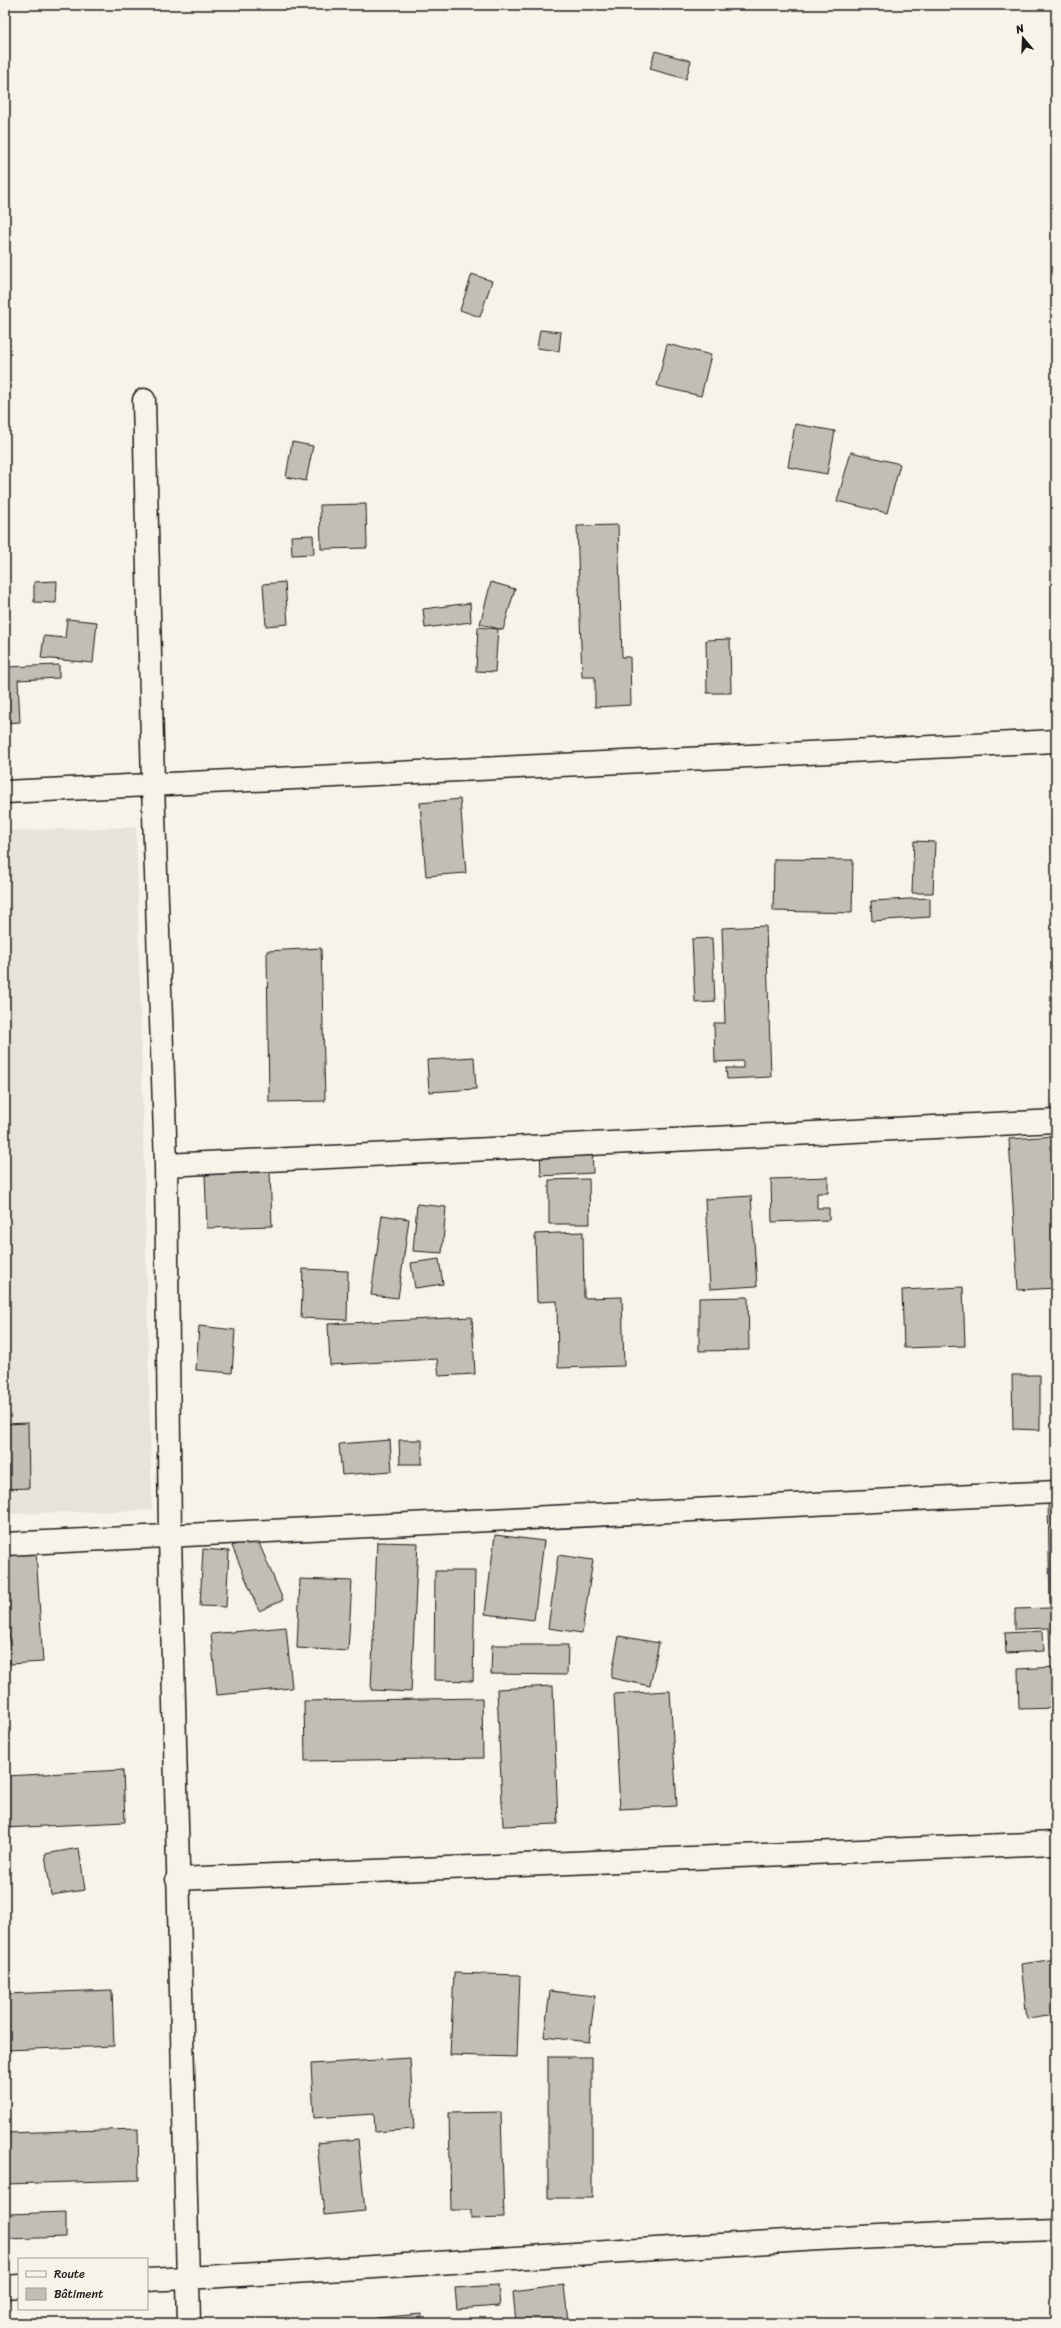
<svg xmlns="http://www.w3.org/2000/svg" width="1061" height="2328" viewBox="0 0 1061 2328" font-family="Sriracha,sans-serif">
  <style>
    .built { fill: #e6e3d9 }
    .building { fill: #c0beb5; stroke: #1c1c1c }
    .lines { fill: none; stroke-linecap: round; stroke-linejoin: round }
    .minor-casing { stroke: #1c1c1c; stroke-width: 25 }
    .minor { stroke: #f7f3e8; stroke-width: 22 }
  </style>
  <rect width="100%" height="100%" fill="#f7f3e8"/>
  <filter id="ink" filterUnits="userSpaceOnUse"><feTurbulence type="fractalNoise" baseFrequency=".025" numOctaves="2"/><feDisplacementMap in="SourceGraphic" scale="8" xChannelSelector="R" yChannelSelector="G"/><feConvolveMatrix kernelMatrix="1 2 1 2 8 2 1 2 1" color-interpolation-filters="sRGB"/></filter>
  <g filter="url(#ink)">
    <path class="built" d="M136,827l16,683 -147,4v-683z"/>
    <path class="building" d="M655,51l36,10 -5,18 -36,-10z
      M472,274l20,7 -12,36 -20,-7z
      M540,330l21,2 -2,19 -22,-3z
      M667,344l44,11 -10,41 -44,-10z
      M795,424l40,7 -8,43 -39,-7z
      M292,442l21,4 -7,35 -20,-4z
      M851,452l49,12 -13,49 -50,-12z
      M366,504l1,44 -46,1 -1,-44z
      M618,525l4,132h8l1,48 -36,2v-30h-13l-5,-151z
      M313,535l1,19 -22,1 -1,-19z
      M57,581l-1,22 -22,-1v-20z
      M285,582l3,42 -22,2 -3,-42z
      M491,582l24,7 -12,41 -23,-6z
      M470,603l1,19 -46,6 -2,-19z
      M67,619l30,3 -4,41 -52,-5 3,-22 21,2z
      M478,627l20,2 -3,43 -19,-1z
      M730,639l1,54h-24l-1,-53z
      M59,665v13l-41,2 2,42 -15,1v-56z
      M460,799l6,74 -40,3 -6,-73z
      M914,841l21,1 -2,51h-21z
      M774,859l79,1 -1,53 -79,-2z
      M930,898v19l-58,4 -1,-20z
      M766,926l5,151 -44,2 -1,-11h17v-7l-28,1 -1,-39h11l-3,-95z
      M712,938l3,64 -20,1 -3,-64z
      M321,948l4,153 -56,1 -2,-151z
      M474,1057l2,32 -47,3 -2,-32z
      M1056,1136v152l-38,2 -9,-151z
      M592,1148l1,25 -52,3 -1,-26z
      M270,1171l2,55 -65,2 -2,-55z
      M828,1177v16h-11v15h12v12l-57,2 -1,-43z
      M589,1179l1,45h-41v-44z
      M751,1196l6,90 -47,3 -5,-90z
      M417,1204l29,3 -4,46 -29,-2z
      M382,1215l27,4 -11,79 -27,-3z
      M583,1232l1,66 38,-1 2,69 -66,2 -1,-67 -20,1 -2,-68z
      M439,1259l4,25 -28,4 -4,-25z
      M303,1269l45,2 -1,49 -46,-2z
      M963,1287l2,59 -61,2 -2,-58z
      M748,1297l1,53 -50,1v-53z
      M472,1317l3,57 -36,2 -2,-17 -107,6 -2,-41z
      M199,1326l36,4 -3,43 -36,-3z
      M1012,1375h28v55l-27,-1z
      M28,1423l1,65 -24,1v-65z
      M390,1440l2,31 -50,4 -3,-31z
      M399,1440h23v24h-22z
      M1048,1500h8v157h-6l-1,-29 -34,1v-20l35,-1z
      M495,1535l49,6 -10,79 -49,-6z
      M256,1536l27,64 -24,11 -27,-65z
      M377,1542l41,1 -7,149 -40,-2z
      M203,1549l26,2 -3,56 -26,-1z
      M36,1552l7,110 -33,2 -5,-110z
      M558,1555l35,5 -11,73 -34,-5z
      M435,1571h40l-2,110 -39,-1z
      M300,1579l52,2 -4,70 -51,-3z
      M286,1627l6,61 -75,7 -6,-61z
      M1043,1631l1,20 -38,2 -1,-20z
      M619,1636l40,7 -9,43 -39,-8z
      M492,1645h76l-1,30 -76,-1z
      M1056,1667v41l-37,1 -1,-40z
      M553,1686l5,138 -55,2 -6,-137z
      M670,1691l7,115 -57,3 -6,-115z
      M482,1698l1,60 -178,3 -1,-60z
      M123,1770l2,52 -120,6v-52z
      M79,1848l6,42 -34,5 -6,-41z
      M1056,1959v56l-29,4 -6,-55z
      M454,1973l66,2 -3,82 -67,-2z
      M112,1990l2,56 -109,4v-56z
      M550,1991l45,5 -6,46 -45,-5z
      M548,2057h44v141h-44z
      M410,2058l4,71 -39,3 -1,-18 -60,4 -3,-54z
      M501,2112l3,106 -33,1v-9h-20l-2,-97z
      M138,2129l1,51 -134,4v-51z
      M358,2139l7,72 -41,4 -7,-72z
      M66,2212v25l-58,2v-25z
      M498,2285l2,21 -43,3 -2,-21z
      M564,2285l4,36 -14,2h-38l-3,-31z
      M421,2314v9h-44v-5z"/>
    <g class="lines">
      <defs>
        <path id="minor" d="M144,400l9,385 13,380 4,371 19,787
          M5,792l1051,-51
          M166,1165l890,-44
          M5,1544l1051,-52
          M177,1879l879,-36
          M147,2280c303,-15 606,-42 909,-51
          M5,2287l14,-1"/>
      </defs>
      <use href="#minor" class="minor-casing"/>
      <use href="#minor" class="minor"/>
    </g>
  </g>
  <rect width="1061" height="2328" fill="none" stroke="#f7f3e8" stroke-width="20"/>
  <rect x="10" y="10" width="1041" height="2308" fill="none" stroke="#1c1c1c" stroke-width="1.5" filter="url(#ink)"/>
  <rect x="18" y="2258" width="130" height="52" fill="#f7f3e8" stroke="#9f9d96"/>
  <rect x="26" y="2271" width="20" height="6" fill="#f7f3e8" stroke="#9f9d96"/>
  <text x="54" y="2278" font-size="12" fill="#1c1c1c">Route</text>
  <rect x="26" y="2288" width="20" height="12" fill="#c0beb5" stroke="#9f9d96"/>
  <text x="54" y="2298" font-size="12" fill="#1c1c1c">Bâtiment</text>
  <g transform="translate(1023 38) rotate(341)" stroke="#f7f3e8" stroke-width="3" paint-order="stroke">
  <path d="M0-3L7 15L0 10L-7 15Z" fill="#1c1c1c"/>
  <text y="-6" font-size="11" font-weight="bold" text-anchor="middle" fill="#1c1c1c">N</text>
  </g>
</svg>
